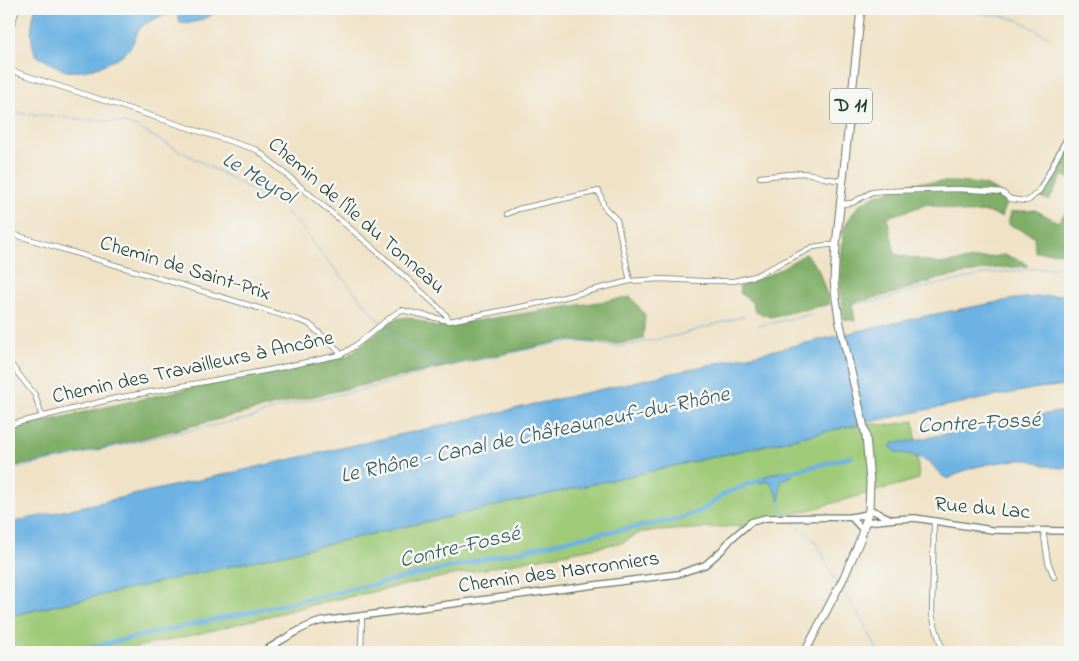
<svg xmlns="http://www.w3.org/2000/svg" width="1079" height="661" viewBox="0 0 1079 661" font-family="'Indie Flower',sans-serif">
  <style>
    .green { fill: #9fca78; stroke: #5f8456 }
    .forest { fill: #7fae68; stroke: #4f764e }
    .water { fill: #6cb2e3; stroke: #46788c }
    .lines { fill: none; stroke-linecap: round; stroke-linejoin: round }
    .stream { stroke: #6cb2e3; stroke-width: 1 }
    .canal { stroke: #6cb2e3; stroke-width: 4.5 }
    .minor-casing { stroke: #687767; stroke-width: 6 }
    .tertiary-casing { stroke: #687767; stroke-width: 8 }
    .primary-casing { stroke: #687767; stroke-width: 9 }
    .minor { stroke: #fff; stroke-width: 4.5 }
    .tertiary { stroke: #fff; stroke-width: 5.5 }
    .primary { stroke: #fff; stroke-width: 7 }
    .labels { text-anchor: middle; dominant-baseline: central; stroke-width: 5; stroke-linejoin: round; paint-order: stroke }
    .shield { fill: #f6f6f2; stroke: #60746d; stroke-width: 1 }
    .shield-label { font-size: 20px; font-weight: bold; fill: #1f3d34 }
    .street-label { font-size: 21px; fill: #1f3d34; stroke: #f6f6f2 }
    .water-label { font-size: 22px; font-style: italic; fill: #325a60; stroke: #f6f6f2 }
  </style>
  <rect width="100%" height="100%" fill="#f6f6f2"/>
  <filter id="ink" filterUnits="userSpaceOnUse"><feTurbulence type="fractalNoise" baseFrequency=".02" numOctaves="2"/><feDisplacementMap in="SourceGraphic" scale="10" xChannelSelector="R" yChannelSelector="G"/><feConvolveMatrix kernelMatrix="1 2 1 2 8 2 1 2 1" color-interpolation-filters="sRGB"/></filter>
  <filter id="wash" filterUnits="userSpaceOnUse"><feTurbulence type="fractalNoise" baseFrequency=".0096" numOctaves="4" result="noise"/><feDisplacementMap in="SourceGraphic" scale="20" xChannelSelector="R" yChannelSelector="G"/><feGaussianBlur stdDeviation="1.12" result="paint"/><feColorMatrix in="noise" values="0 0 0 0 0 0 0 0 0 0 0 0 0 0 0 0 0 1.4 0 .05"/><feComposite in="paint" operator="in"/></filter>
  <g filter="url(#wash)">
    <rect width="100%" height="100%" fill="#f0e2c6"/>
    <path class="green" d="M914,421l5,58 -164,46 -114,7 -17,10 -181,35 -123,26 -118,30 -88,19h-105v-36l837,-189 27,-3 16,1z"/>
    <path class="forest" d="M1070,141v38l-7,-4 -14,25 -9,-3z
      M923,182c16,0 50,-1 64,4 8,3 14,8 20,14l-6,17 -15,-5 -19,1 -38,-9 -42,13 8,37 44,10 65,-9 18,6 6,5 -39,3 -51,10 -47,15 -39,9 3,18 -10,-2 -5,-25 3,-64 8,-14 8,-11 15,-9 37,-13z
      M1070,207v46l-35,-1 -1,-16 -26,-12 3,-12 24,-2 23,12z
      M806,254l12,15 12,35 -60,13 -15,-6 -3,-9 -11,-8 -2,-7 32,-13z
      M631,297l14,18 -2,24 -24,5 -54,-4 -273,61 -228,57 -55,9v-37l92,-22 143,-32 103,-20 48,-37 13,-2 28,10z"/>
    <path class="water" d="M35,9h180l-1,4c-8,6 -23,12 -34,10l-2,-7 -3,-3c-9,1 -29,8 -35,15 -5,8 -5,15 -13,23 -12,12 -48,25 -64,19 -2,-1 -5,-3 -7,-4 -6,-4 -13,-6 -20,-11 -7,-17 -5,-28 -1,-46z
      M1070,294v91l-32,3 -112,22 -80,17 -837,189v-93l916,-207 89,-17z
      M1070,410v58c-8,0 -16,0 -23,-2 -7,-2 -12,-5 -19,-6 -13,-1 -50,5 -62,10 -6,2 -12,6 -18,9 -7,-2 -12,-11 -18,-16 -10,-7 -23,-9 -35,-11l-5,-6 4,-3 16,-2 35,-7 12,-1 35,-10z
      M790,470l2,6 -11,4 -1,21 -10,-20 -11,2 -1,-4 15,-6z"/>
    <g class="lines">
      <path class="stream" d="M964,9c16,6 34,5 51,10 13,4 22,14 35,18
        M9,112l116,11 13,5 111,60 31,18 18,17 22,28 60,71
        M856,304l30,-5 28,-9 71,-16 47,-5 38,-2
        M383,325l13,14 22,14 21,9
        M758,326l54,-12
        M9,470l172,-38 70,-14 18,-7 37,-10 56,-11 55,-15 12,-4 11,-8h23l100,-21h20l36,5 60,-12 65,-19
        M780,501l2,10 3,3
        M790,520c8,10 20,12 27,24 8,12 12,27 20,39
        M842,590l17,25 20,37"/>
      <path class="canal" d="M787,473l64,-16
        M68,652l308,-68 210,-48 90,-16 27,-10 21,-16 38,-15"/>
    </g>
  </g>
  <g filter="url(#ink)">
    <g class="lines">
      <defs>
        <path id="minor" d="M9,34l8,-25
          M9,70l248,80 114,96 64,58 11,11 3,6
          M760,177l40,-4 11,1 13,4 19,3
          M841,204l11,-1 20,-11 12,-1 74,-2 33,2 11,1 8,7 16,2 3,-1 11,-10 30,-58
          M507,214l11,-5 81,-18 5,16 13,13 13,61
          M9,233l289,87 11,4 29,26 2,5
          M9,362l26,33 7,22
          M9,425l103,-26 157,-29 71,-15c23,-11 39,-32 61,-45l48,11 91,-18 90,-22 31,-2 42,2h31l21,-5 58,-29 14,-2h9
          M934,522l-2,93 11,37
          M1043,530l5,32 6,15
          M361,652l1,-37"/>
        <path id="tertiary" d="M869,509l22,10
          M851,517l12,13
          M866,522l29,-3 20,-1 77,12 78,1
          M262,652c20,-11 38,-25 60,-31l356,-47 27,-9 17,-15 9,-11 20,-17 15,-4 85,-1 17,-3"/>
        <path id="primary" d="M805,652l39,-75 16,-37 9,-31 1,-27 -4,-46 -26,-112 -4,-25 -2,-18 2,-36 25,-236"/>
      </defs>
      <use href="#minor" class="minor-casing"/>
      <use href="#tertiary" class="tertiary-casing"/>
      <use href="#primary" class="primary-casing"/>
      <use href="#minor" class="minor"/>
      <use href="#tertiary" class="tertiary"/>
      <use href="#primary" class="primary"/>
    </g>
  </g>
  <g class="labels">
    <rect class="shield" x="830" y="88.5" width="42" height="35" rx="4"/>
    <g class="shield-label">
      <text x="851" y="106">D 11</text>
    </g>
    <g class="street-label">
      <text transform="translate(356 216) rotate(41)">Chemin de l'Île du Tonneau</text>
      <text transform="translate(185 269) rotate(17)">Chemin de Saint-Prix</text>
      <text transform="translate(193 368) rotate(-12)">Chemin des Travailleurs à Ancône</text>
      <text transform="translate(982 509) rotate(5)">Rue du Lac</text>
      <text transform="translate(559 573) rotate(-8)">Chemin des Marronniers</text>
    </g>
    <g class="water-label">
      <text transform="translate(258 179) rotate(31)">Le Meyrol</text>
      <text transform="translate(979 424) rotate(-3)">Contre-Fossé</text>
      <text transform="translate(535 436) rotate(-12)">Le Rhône - Canal de Châteauneuf-du-Rhône</text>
      <text transform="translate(460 548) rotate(-13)">Contre-Fossé</text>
    </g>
  </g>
  <rect width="1079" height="661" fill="none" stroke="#f6f6f2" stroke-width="30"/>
</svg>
